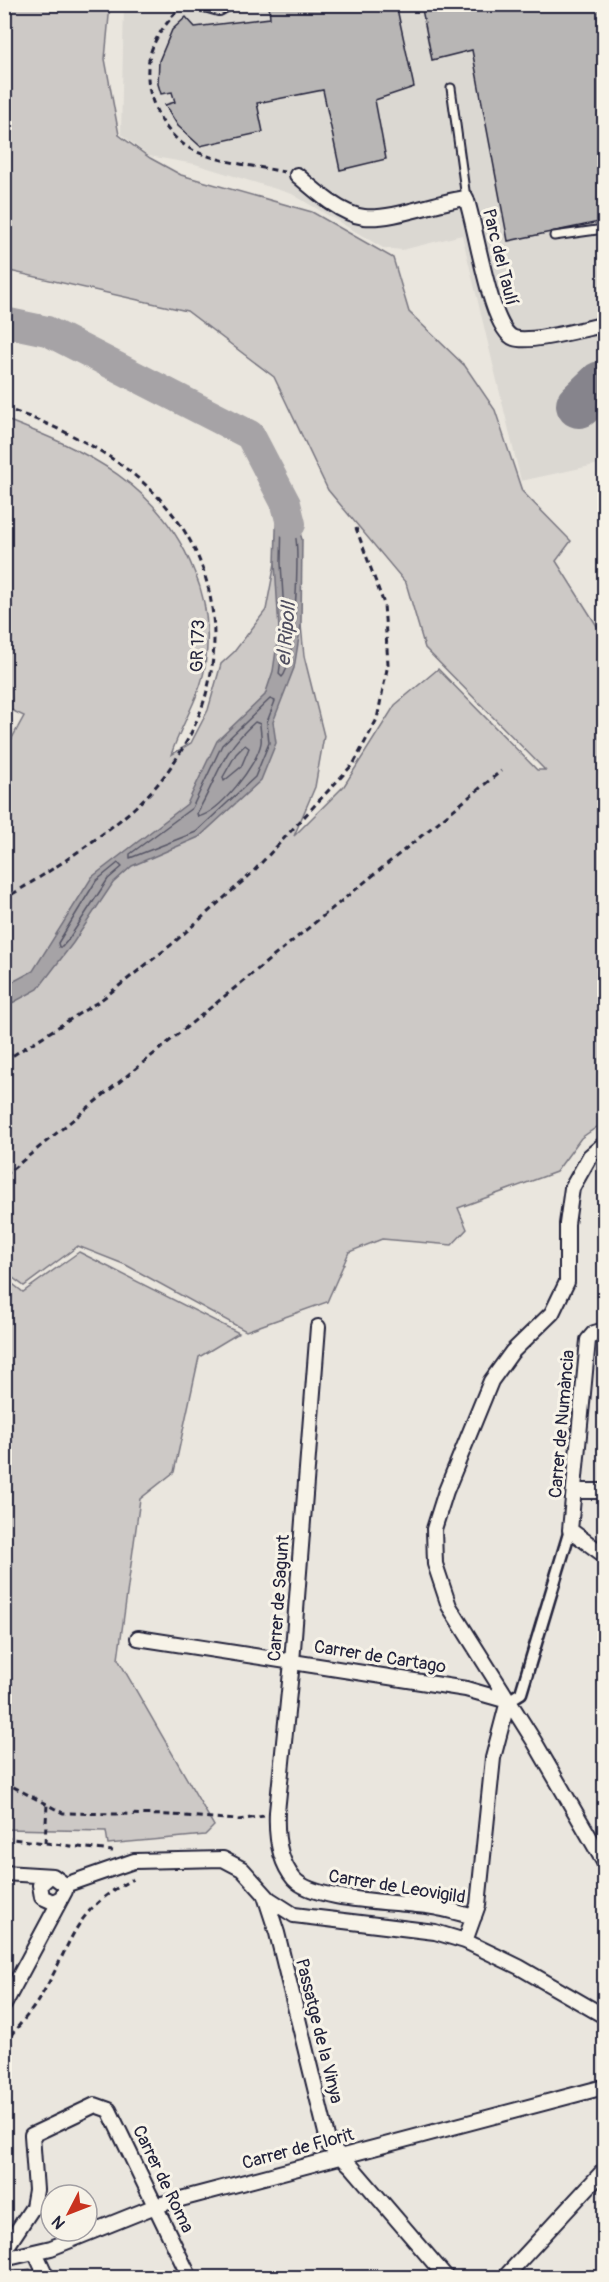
<svg xmlns="http://www.w3.org/2000/svg" width="609" height="2282" viewBox="0 0 609 2282" font-family="Pangolin,sans-serif">
  <style>
    .built { fill: #dbd8d2 }
    .green { fill: #cdc9c6; stroke: #787680; stroke-width: 1.5 }
    .water { fill: #a6a3a6; stroke: #716f7b; stroke-width: 1.5 }
    .lines { fill: none; stroke-linecap: round; stroke-linejoin: round }
    .shore { stroke: #575666; stroke-width: 1.5 }
    .river { stroke: #a6a3a6; stroke-width: 30 }
    .taxiway { stroke: #86848c; stroke-width: 46 }
    .building { fill: #b8b6b5; stroke: #22223b; stroke-width: 1.5 }
    .service-casing { stroke: #22223b; stroke-width: 11 }
    .pedestrian-casing { stroke: #22223b; stroke-width: 15 }
    .minor-casing { stroke: #22223b; stroke-width: 18 }
    .path { stroke: #22223b; stroke-width: 3; stroke-dasharray: 6 4.5; stroke-linecap: butt }
    .service { stroke: #f7f3e8; stroke-width: 7 }
    .pedestrian { stroke: #f7f3e8; stroke-width: 10 }
    .minor { stroke: #f7f3e8; stroke-width: 14 }
    .labels { text-anchor: middle; dominant-baseline: central; stroke-width: 6; stroke-linejoin: round; paint-order: stroke }
    .street-label { font-size: 18px; fill: #22223b; stroke: #f7f3e8 }
    .water-label { font-size: 20px; font-style: italic; fill: #504f60; stroke: #f7f3e8 }
  </style>
  <rect width="100%" height="100%" fill="#eae6de"/>
  <filter id="ink" filterUnits="userSpaceOnUse"><feTurbulence type="fractalNoise" baseFrequency=".0167" numOctaves="2"/><feDisplacementMap in="SourceGraphic" scale="12" xChannelSelector="R" yChannelSelector="G"/><feConvolveMatrix kernelMatrix="1 2 1 2 8 2 1 2 1" color-interpolation-filters="sRGB"/></filter>
  <g filter="url(#ink)">
    <path class="built" d="M124,5h480v458l-83,18 -59,-246 -60,15 -19,-2 -91,-54 -97,-30 -46,-8 -28,-22z"/>
    <path class="green" d="M5,5h105l-5,54 14,76 31,23 31,17 131,37 81,46 16,54 56,54 30,44 27,81 49,50 -15,20 48,76v485l-23,16 -25,34 -98,36 9,21 -15,16 -70,-6 -33,13 -22,50 -81,29 -120,-66 -48,-19 -54,40 -19,-14 -1,-519 20,-37 -19,-9 -1,-288c84,32 155,65 190,152 13,30 16,63 11,95 -5,32 -24,58 -34,89l20,-12 17,-33 13,-46 13,-12 32,-42 9,-47 26,62 3,31 20,80 -9,51 -21,49 50,-50 51,-81 43,-36 99,101h8l-120,-122 -19,-65 -78,-93 -54,-113 -87,-66 -182,-41z
      M79,1252l160,81 -40,24 -25,115 -34,27 -22,160 96,167 -9,9 -97,9 -2,-13 -101,-2v-551l18,14z
      M30,2269l3,8h-28v-4z"/>
    <path class="water" d="M273,480l18,27 11,32 -1,86 -7,43 -21,54 3,21 -15,37 -62,57 -67,29 -19,17 -40,60 -35,46 -33,18v-21l28,-15 59,-94 95,-73 30,-63 48,-46 8,-24 6,-41 -4,-67 2,-63z"/>
    <g class="lines">
      <path class="shore" d="M285,514c5,5 9,17 11,25 3,20 -1,126 -14,138l-3,-3 6,-44 -4,-67 1,-46z
        M270,699l5,2 -8,21 2,21 -14,34 -59,55 -66,26v-4l62,-46 30,-63z
        M255,722l5,2c0,5 2,13 1,19 -4,22 -41,69 -63,74l-1,-4c22,-37 22,-59 58,-91z
        M245,745l4,3 -8,19 -17,14 -1,-4 13,-23z
        M118,863l4,4 -14,12 -40,61 -6,7h-3l-1,-4 38,-62z"/>
      <path class="river" d="M4,322l43,9 203,104 36,69 5,20"/>
      <path class="taxiway" d="M579,405l22,-21"/>
    </g>
    <path class="building" d="M396,4l18,83 -39,13 11,59 -46,11 -17,-80 -66,13 6,29 -63,14 -22,-20 -13,-21 10,-3 -3,-10 -11,2 -3,-10 1,-23 13,-31 14,-13 9,10 75,-9 -1,-14z
      M421,4h183v217l-96,20 -36,-191 -40,10z"/>
    <g class="lines">
      <defs>
        <path id="service" d="M451,88l15,110
          M554,236l50,-7"/>
        <path id="pedestrian" d="M508,1701l13,-8 49,-163"/>
        <path id="minor" d="M205,4l14,4 7,-4
          M297,175c17,15 43,39 67,42 28,3 72,-15 102,-19 10,27 24,132 48,140 17,6 71,-10 90,-13
          M604,1144l-14,12 -18,32 -5,36v58l-15,31 -40,39 -21,29 -45,110 -12,38 1,35 14,42 85,135 70,121
          M318,1327l-26,335 -15,150c-1,22 2,49 17,67 22,24 111,22 144,29 12,2 24,6 36,9
          M604,1330l-10,3 -6,7 -18,190 34,25
          M574,1491h30
          M138,1638l328,51 42,12
          M4,1873l49,3 12,9v6l-61,114
          M49,1877l-9,8 2,12 11,5 8,-4
          M65,1885l69,-24 89,-2 19,10 27,30 25,16 141,17 30,9 54,26 85,49
          M265,1896l12,37 52,212 23,22 95,111
          M465,1941l13,-36 15,-147 15,-57
          M4,2251l29,-44 3,-17 -4,-55 63,-30 14,5 81,168
          M35,2252l12,26
          M4,2259l47,-11 107,-43 446,-118
          M504,2278l100,-108"/>
      </defs>
      <use href="#service" class="service-casing"/>
      <use href="#pedestrian" class="pedestrian-casing"/>
      <use href="#minor" class="minor-casing"/>
      <path class="path" d="M183,4c-11,13 -24,27 -30,42 -16,38 7,91 44,106 27,11 59,14 87,20
        M4,408c111,36 211,105 210,232 -1,55 -22,102 -57,145 -33,39 -107,87 -153,114
        M4,1061l97,-61 70,-55 80,-71 103,-111 23,-44 11,-55 -4,-60 -28,-76
        M4,1176l497,-405
        M4,1782l59,31 110,2 65,5 26,-4
        M4,1838l109,13
        M45,1843l2,-39
        M4,2044c12,-16 27,-31 37,-48 33,-54 29,-84 92,-117"/>
      <use href="#service" class="service"/>
      <use href="#pedestrian" class="pedestrian"/>
      <use href="#minor" class="minor"/>
    </g>
  </g>
  <g class="labels">
    <g class="street-label">
      <text transform="translate(500 257) rotate(76)">Parc del Taulí</text>
      <text transform="translate(198 646) rotate(-88)">GR 173</text>
      <text transform="translate(562 1424) rotate(-85)">Carrer de Numància</text>
      <text transform="translate(279 1598) rotate(-86)">Carrer de Sagunt</text>
      <text transform="translate(380 1657) rotate(9)">Carrer de Cartago</text>
      <text transform="translate(397 1887) rotate(9)">Carrer de Leovigild</text>
      <text transform="translate(319 2031) rotate(76)">Passatge de la Vinya</text>
      <text transform="translate(298 2149) rotate(-15)">Carrer de Florit</text>
      <text transform="translate(163 2179) rotate(64)">Carrer de Roma</text>
    </g>
    <g class="water-label">
      <text transform="translate(286 634) rotate(-85)">el Ripoll</text>
    </g>
  </g>
  <rect width="609" height="2282" fill="none" stroke="#f7f3e8" stroke-width="24"/>
  <rect x="12" y="12" width="585" height="2258" fill="none" stroke="#22223b" stroke-width="2" filter="url(#ink)"/>
  <g transform="translate(69 2213) rotate(228)"><circle r="28" fill="#f7f3e8" stroke="#a29fa3" stroke-width="1.5"/>
  <path d="M0-4.5L10 22L0 15L-10 22Z" fill="#c8321e"/>
  <text y="-9" font-size="16" font-weight="bold" text-anchor="middle" fill="#22223b">N</text>
  </g>
</svg>
